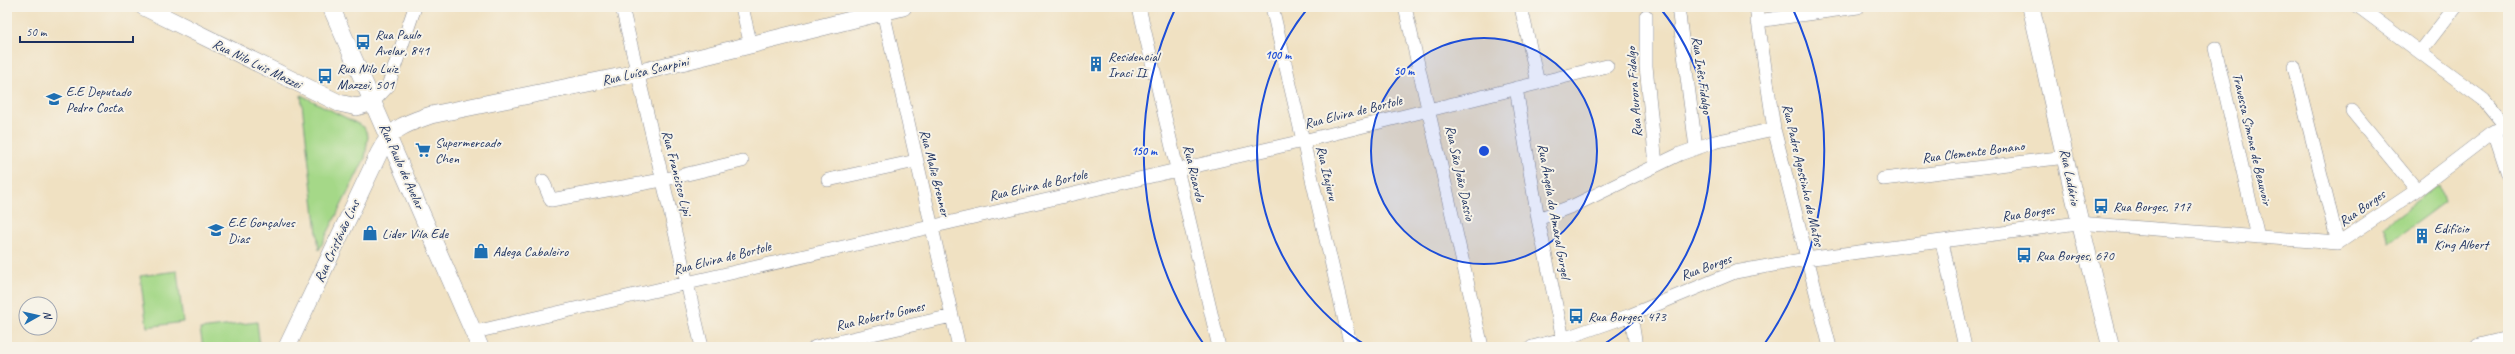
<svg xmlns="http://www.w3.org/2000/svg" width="2515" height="354" viewBox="0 0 2515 354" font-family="Caveat,sans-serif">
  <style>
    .green { fill: #a5d888; stroke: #608473 }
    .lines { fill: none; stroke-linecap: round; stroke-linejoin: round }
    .minor-casing { stroke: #868890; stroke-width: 14 }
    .tertiary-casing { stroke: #868890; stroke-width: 18 }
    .minor { stroke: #fff; stroke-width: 13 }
    .tertiary { stroke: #fff; stroke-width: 17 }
    .ring { fill: none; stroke: #1d4ed8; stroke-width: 2 }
    .labels { text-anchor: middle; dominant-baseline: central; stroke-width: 4; stroke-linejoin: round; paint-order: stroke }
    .poi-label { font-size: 14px; fill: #1b2f5e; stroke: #f7f3e8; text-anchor: start }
    .street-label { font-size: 14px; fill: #1b2f5e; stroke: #f7f3e8 }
    .centre { fill: #1d4ed8; stroke: #f7f3e8; stroke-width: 2 }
    .ring-label { font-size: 12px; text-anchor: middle; font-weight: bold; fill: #1d4ed8; stroke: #f7f3e8; stroke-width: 4; stroke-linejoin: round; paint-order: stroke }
  </style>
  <rect width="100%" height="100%" fill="#f7f3e8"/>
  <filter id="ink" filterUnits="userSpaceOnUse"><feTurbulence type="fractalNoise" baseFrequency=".025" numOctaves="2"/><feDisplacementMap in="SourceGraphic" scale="8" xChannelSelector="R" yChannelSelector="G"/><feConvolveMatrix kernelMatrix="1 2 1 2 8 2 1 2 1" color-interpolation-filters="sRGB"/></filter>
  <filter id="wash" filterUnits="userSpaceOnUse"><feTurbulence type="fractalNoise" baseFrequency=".012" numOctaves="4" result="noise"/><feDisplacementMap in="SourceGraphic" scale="16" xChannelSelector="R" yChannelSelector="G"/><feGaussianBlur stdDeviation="0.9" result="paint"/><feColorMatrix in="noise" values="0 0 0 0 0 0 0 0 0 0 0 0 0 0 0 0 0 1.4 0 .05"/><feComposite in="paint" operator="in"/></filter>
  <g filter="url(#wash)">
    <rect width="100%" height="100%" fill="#f0e1c2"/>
    <path class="green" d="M301,95l63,32 4,9 -3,22 -46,92z
      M2439,185l5,17 -54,40 -6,-16z
      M177,271l6,51 -36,5 -7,-51z
      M257,322l3,25h-57l-3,-18z"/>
  </g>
  <g filter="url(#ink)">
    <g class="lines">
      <defs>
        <path id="minor" d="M622,7l80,340
          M742,7l9,39
          M882,7l77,340
          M1139,7l80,340
          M1272,7l79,340
          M1405,7l77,340
          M1521,7l17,76
          M1678,7l18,141
          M1756,7l18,122 56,218
          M2359,7l125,93 22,27
          M1646,16v50l10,99
          M1757,21l101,-14
          M2215,48l43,189
          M2421,51l34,-44
          M2294,67l44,176
          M1516,88l22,131 25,120
          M373,102l15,-16 27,-79
          M2352,111l65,79
          M2494,131l14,43
          M1883,179l183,-22
          M828,180l88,-19
          M543,181l8,19 111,-20 80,-19
          M1538,219l37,-14 105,-51 34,-12 60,-13
          M1942,242l23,105
          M1631,315l5,32
          M475,332l828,-191 304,-75
          M815,347l137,-31
          M1532,347l31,-8 68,-24 104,-43 71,-13 272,-36 260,20 79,-53 77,-59 14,-5"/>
        <path id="tertiary" d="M144,7l195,96 18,4 16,-5
          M331,7l149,340
          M2031,7c26,114 50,227 80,340
          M287,347l92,-194c13,-26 26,-29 52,-38l206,-42 266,-66
          M2479,347l29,-7"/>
      </defs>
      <use href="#minor" class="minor-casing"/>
      <use href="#tertiary" class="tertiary-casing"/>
      <use href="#minor" class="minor"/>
      <use href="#tertiary" class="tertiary"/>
    </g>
  </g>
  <circle cx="1484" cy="151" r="113" fill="#1d4ed8" fill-opacity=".12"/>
  <g class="ring">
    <circle cx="1484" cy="151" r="113"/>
    <path d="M1369 347A227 227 0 0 1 1308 8M1660 8A227 227 0 0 1 1599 347"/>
    <path d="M1205 346A340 340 0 0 1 1176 7M1792 7A340 340 0 0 1 1763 346"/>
  </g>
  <defs>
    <symbol id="bus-bare" viewBox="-9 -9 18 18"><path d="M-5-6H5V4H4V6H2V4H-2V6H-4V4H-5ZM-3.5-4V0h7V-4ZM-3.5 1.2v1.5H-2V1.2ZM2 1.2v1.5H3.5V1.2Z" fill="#1f6fb2" stroke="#f7f3e8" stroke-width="2.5" paint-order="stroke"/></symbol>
    <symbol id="building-bare" viewBox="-9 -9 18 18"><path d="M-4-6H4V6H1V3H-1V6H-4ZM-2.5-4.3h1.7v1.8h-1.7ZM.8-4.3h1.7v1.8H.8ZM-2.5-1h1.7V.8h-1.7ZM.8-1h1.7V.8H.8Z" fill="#1f6fb2" stroke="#f7f3e8" stroke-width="2.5" paint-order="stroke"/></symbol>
    <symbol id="school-bare" viewBox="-9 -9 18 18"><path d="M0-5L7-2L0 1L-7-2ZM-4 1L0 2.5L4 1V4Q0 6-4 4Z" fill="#1f6fb2" stroke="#f7f3e8" stroke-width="2.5" paint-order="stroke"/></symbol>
    <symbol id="supermarket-bare" viewBox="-9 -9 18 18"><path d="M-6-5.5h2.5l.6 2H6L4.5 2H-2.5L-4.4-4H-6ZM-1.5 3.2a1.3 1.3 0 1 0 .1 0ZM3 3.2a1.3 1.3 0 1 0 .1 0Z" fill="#1f6fb2" stroke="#f7f3e8" stroke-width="2.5" paint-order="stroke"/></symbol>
    <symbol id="shop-bare" viewBox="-9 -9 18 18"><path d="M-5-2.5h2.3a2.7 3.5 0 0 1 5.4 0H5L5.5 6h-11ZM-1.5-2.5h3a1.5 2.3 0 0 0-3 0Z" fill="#1f6fb2" stroke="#f7f3e8" stroke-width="2.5" paint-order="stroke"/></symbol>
  </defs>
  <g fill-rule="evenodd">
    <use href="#bus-bare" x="352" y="31" width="22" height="22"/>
    <use href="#building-bare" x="1085" y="53" width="22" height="22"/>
    <use href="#bus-bare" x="314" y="65" width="22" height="22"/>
    <use href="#school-bare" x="43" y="88" width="22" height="22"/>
    <use href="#supermarket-bare" x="412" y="139" width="22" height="22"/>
    <use href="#bus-bare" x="2090" y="195" width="22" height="22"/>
    <use href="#school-bare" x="205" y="219" width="22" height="22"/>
    <use href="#shop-bare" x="359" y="222" width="22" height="22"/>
    <use href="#building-bare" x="2411" y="225" width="22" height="22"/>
    <use href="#shop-bare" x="470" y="240" width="22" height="22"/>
    <use href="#bus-bare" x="2013" y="244" width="22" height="22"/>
    <use href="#bus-bare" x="1565" y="305" width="22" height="22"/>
  </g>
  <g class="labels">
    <g class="poi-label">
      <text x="375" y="34">Rua Paulo<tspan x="375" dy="16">Avelar, 841</tspan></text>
      <text x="1108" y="56">Residencial<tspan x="1108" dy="16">Iraci II</tspan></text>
      <text x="337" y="68">Rua Nilo Luiz<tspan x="337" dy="16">Mazzei, 501</tspan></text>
      <text x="66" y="91">E.E Deputado<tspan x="66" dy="16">Pedro Costa</tspan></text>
      <text x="435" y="142">Supermercado<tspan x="435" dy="16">Chen</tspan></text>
      <text x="2113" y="206">Rua Borges, 717</text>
      <text x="228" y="222">E.E Gonçalves<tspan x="228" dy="16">Dias</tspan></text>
      <text x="2434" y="228">Edifício<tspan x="2434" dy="16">King Albert</tspan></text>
      <text x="382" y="233">Lider Vila Ede</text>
      <text x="493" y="251">Adega Cabaleiro</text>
      <text x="2036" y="255">Rua Borges, 670</text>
      <text x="1588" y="316">Rua Borges, 473</text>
    </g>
    <g class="street-label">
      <text transform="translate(257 64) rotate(26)">Rua Nilo Luis Mazzei</text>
      <text transform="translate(645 71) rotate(-13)">Rua Luísa Scarpini</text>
      <text transform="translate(1702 75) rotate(82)">Rua Inês Fidalgo</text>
      <text transform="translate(1634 92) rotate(-94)">Rua Aurora Fidalgo</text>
      <text transform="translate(1353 112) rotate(-14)">Rua Elvira de Bortole</text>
      <text transform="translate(2252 139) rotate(77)">Travessa Simone de Beauvoir</text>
      <text transform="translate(1973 152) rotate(-7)">Rua Clemente Bonano</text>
      <text transform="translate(402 166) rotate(66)">Rua Paulo de Avelar</text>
      <text transform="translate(677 173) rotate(76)">Rua Francisco Lipi</text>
      <text transform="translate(935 173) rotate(76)">Rua Malie Brenner</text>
      <text transform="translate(1194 173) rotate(77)">Rua Ricardo</text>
      <text transform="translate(1327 173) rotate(77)">Rua Itajuru</text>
      <text transform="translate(1460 173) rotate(78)">Rua São João Dassio</text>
      <text transform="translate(1803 175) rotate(77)">Rua Padre Agostinho de Matos</text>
      <text transform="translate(2070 177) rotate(79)">Rua Ladário</text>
      <text transform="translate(1038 185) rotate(-13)">Rua Elvira de Bortole</text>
      <text transform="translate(2362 208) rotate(-35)">Rua Borges</text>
      <text transform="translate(1554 211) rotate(80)">Rua Ângela do Amaral Gurgel</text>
      <text transform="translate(2028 213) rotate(-8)">Rua Borges</text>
      <text transform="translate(337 241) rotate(-65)">Rua Cristóvão Lins</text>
      <text transform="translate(722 258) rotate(-14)">Rua Elvira de Bortole</text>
      <text transform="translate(1706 267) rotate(-20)">Rua Borges</text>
      <text transform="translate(880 316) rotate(-13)">Rua Roberto Gomes</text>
    </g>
  </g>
  <circle cx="1484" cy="151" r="6" class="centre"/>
  <g class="ring-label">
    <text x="1278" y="59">100 m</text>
    <text x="1404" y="75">50 m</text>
    <text x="1144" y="155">150 m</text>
  </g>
  <rect width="2515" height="354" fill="none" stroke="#f7f3e8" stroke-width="24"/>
  <g transform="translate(38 316) rotate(82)"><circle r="19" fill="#f7f3e8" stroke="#9fa5b1"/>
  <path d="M0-3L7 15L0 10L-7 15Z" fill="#1f6fb2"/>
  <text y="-6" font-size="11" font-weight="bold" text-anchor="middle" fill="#1b2f5e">N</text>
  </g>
  <path d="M20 36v6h113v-6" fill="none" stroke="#1b2f5e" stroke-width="2"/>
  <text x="26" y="36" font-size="12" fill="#1b2f5e" stroke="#f7f3e8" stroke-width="3" paint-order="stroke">50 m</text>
</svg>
